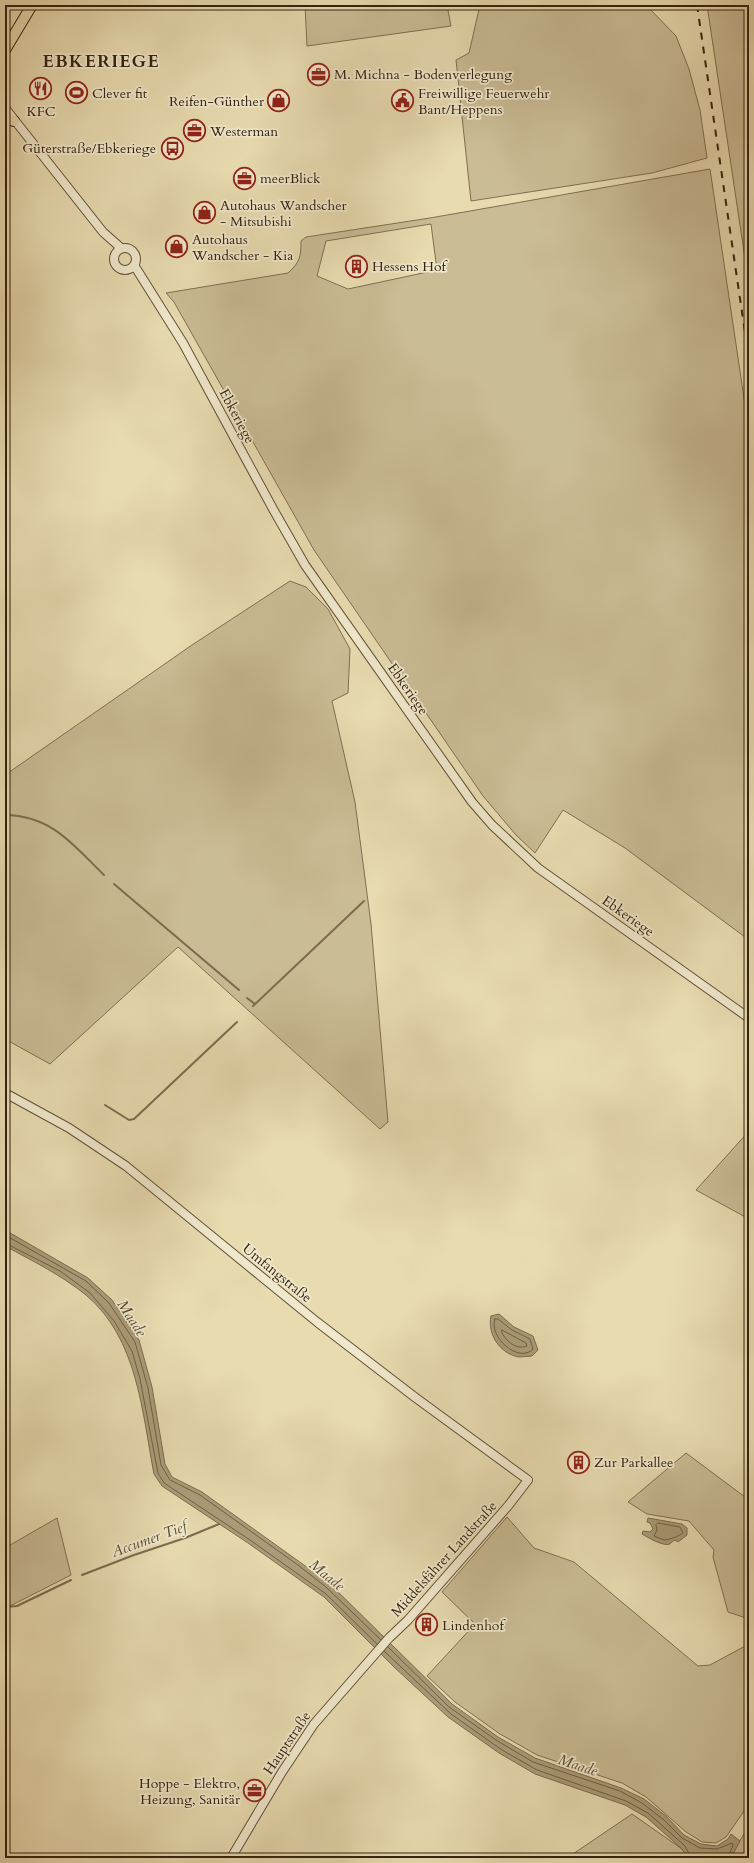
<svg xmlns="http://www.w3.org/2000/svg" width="754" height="1863" viewBox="0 0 754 1863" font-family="Cardo,serif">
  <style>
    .green { fill: #cabc95; stroke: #806f52; fill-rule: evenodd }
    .water { fill: #ab9c79; stroke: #7c6b4f }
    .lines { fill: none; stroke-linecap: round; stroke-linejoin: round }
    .shore { stroke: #705f44; stroke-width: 1 }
    .stream { stroke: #7c6b4f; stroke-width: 2 }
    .minor-casing { stroke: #625037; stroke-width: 10 }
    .major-casing { stroke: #35220f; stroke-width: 12 }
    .minor { stroke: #f0e8cc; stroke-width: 8 }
    .major { stroke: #e8dbb0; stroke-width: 10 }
    .rail { stroke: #35220f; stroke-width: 2; stroke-dasharray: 7 7; stroke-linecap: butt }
    .labels { text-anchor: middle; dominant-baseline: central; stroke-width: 3.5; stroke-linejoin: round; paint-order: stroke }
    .poi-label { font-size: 14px; fill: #35220f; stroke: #f0e8cc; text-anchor: start }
    .street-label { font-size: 14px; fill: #35220f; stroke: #f0e8cc }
    .water-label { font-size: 15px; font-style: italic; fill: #5e4d34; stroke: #f0e8cc }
    .district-label { font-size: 18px; font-weight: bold; letter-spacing: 1px; fill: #35220f; stroke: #f0e8cc }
  </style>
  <rect width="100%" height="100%" fill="#e8dbb0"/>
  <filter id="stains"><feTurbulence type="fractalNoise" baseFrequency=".005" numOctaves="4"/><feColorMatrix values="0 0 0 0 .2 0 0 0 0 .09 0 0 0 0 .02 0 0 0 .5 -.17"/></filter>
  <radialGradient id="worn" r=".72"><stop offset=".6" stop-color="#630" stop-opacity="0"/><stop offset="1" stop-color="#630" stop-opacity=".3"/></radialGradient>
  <path class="green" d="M305,5h142l4,21 -144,20z
    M480,5h166l30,31 13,33 11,41 7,48 -55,15 -181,28 -15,-141 13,-7z
    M707,5h42v280z
    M710,169l39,263v508l-124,-92 -62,-38 -28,43 -19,-18 -33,-39 -169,-246 -140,-248 -8,-9 122,-20c12,-11 13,-16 13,-32l5,-4 124,-19zM431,224l6,46 -89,19 -31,-13 9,-35z
    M290,581l16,6 22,22 22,40 -2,44 -16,8 23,101 16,122 17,198 -8,7 -202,-182 -128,117 -45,-25v-264l187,-130z
    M749,1131v88l-53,-29z
    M686,1453l63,47v119l-21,-7 -15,-55 1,-7 -25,-29 -42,-7 -19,-12z
    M507,1517l27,31 40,14 124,104 12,-1 39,-21v160l-23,33 -10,6 -14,-1 -16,-10 -40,-35 -24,-14 -85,-28 -37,-21 -45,-32 -28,-26 48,-52 -33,-32z
    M57,1518l14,57 -59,30 -7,1v-58z
    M632,1814l50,35 6,9h-121z
    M749,1826v32h-17l2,-8z"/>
  <path class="water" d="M5,1230l83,48 24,22 27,40 13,47 13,77 7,13 30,15 127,91 123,121 46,33 37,21 86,30 23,11 23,18 17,18 17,9 16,2 11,-7 3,-5 9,7 -9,17h-43l-6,-9 -36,-32 -21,-12 -90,-31 -36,-21 -51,-36 -54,-50 -70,-70 -76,-54 -86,-57 -8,-12c-12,-62 -16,-135 -68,-179 -25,-20 -53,-34 -81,-49z
    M499,1314l15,13 19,9 5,14 -6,6c-4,0 -9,1 -13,1 -19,-3 -32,-23 -28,-41z
    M648,1518l34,6 5,4v7l-9,7 -3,-2c-2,1 -3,2 -5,4 -6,3 -23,-7 -28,-10l1,-3 7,1 3,-3 -3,-6 -3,-1z"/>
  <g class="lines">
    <path class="shore" d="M5,1235l81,46 23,22 26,39 13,46 13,77 9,15 30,15 98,70 28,22 55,53
      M5,1243l55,28 30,22 24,28 18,30 8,28 18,94 6,10 86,57 76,54 51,50
      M495,1319h3l14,11 18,9 3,10c-14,15 -45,-12 -38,-30z
      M502,1330l24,13 1,3c-11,4 -20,-4 -25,-13z
      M658,1523l22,4 3,6c-3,3 -15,7 -19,7l-10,-4 3,-6 -1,-5z
      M388,1647l61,60 47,33 37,22 87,29 22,12 22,17 18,18 18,10 17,1 15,-6 1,2 -5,13
      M384,1651l67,63 51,36 35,20 89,31 22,12 37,33 6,12"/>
    <path class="stream" d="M5,815c48,1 68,30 99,60
      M114,884l125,106
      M247,998l8,6
      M253,1006l111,-105
      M105,1105l24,15 5,-1 103,-97
      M82,1575l52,-20 51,-17 34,-14
      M5,1607l12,-1 54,-26"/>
    <defs>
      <path id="minor" d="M5,108l98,124 18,16
        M114 259a11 11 0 1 1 22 0a11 11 0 1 1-22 0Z
        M134,265l49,78 90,166 32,56 167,237 20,23 46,43 211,150
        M5,1093l64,35 57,38 191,156 99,76 112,82 -20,26 -100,114 -19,18 -75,86 -32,48 -51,86"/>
      <path id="major" d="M5,50l27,-45
        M5,118l9,3"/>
    </defs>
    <use href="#minor" class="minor-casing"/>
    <use href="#major" class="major-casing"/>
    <use href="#minor" class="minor"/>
    <use href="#major" class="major"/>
    <path class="rail" d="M697,5l52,355"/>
  </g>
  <defs>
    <symbol id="office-ring" viewBox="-11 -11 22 22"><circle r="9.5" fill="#f0e8cc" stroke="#8f2418" stroke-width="1.5"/><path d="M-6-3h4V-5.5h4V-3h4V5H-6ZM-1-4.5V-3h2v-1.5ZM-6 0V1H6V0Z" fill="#8f2418"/></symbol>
    <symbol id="restaurant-ring" viewBox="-11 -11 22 22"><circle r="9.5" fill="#f0e8cc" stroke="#8f2418" stroke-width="1.5"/><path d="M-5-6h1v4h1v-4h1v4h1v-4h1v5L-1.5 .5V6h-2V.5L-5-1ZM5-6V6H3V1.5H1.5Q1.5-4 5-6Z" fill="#8f2418"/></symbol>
    <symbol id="stadium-ring" viewBox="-11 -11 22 22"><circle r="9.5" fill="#f0e8cc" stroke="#8f2418" stroke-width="1.5"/><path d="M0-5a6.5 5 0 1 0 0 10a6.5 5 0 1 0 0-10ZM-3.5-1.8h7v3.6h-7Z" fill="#8f2418"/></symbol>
    <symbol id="shop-ring" viewBox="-11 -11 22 22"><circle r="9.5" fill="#f0e8cc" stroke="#8f2418" stroke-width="1.5"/><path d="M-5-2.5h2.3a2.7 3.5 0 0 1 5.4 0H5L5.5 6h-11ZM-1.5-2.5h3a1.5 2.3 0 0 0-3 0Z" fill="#8f2418"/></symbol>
    <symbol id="civic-ring" viewBox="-11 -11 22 22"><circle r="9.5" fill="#f0e8cc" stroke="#8f2418" stroke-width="1.5"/><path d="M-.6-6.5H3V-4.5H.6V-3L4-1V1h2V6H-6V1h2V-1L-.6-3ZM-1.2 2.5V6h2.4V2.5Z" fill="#8f2418"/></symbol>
    <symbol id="bus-ring" viewBox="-11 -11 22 22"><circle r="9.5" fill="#f0e8cc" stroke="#8f2418" stroke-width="1.5"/><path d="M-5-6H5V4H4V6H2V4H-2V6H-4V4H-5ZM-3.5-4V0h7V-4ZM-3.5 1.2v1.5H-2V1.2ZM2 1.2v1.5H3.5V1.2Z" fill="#8f2418"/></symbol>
    <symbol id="building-ring" viewBox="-11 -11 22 22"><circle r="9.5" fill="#f0e8cc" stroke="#8f2418" stroke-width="1.5"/><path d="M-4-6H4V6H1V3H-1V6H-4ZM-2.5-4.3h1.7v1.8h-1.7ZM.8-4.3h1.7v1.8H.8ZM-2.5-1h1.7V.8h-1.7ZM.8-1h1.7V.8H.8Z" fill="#8f2418"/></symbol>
  </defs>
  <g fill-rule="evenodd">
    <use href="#office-ring" x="306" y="62" width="25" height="25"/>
    <use href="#restaurant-ring" x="28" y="76" width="25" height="25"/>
    <use href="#stadium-ring" x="64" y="80" width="25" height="25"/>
    <use href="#shop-ring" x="266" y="88" width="25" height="25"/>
    <use href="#civic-ring" x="390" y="88" width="25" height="25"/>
    <use href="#office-ring" x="182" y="118" width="25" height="25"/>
    <use href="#bus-ring" x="160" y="136" width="25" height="25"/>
    <use href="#office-ring" x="232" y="166" width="25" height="25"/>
    <use href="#shop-ring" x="192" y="200" width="25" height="25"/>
    <use href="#shop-ring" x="164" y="234" width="25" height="25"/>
    <use href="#building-ring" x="344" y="254" width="25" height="25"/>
    <use href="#building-ring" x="566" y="1450" width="25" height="25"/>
    <use href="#building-ring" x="414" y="1612" width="25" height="25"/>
    <use href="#office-ring" x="242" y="1778" width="25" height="25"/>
  </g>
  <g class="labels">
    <g class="poi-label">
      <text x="334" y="74">M. Michna - Bodenverlegung</text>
      <text x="92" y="93">Clever fit</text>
      <text x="418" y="93">Freiwillige Feuerwehr<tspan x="418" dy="16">Bant/Heppens</tspan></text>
      <text x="264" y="101" text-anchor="end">Reifen-Günther</text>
      <text x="41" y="111" text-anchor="middle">KFC</text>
      <text x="210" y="131">Westerman</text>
      <text x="156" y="148" text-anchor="end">Güterstraße/Ebkeriege</text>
      <text x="260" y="178">meerBlick</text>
      <text x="220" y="205">Autohaus Wandscher<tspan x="220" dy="16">- Mitsubishi</tspan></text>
      <text x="192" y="239">Autohaus<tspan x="192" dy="16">Wandscher - Kia</tspan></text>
      <text x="372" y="266">Hessens Hof</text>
      <text x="594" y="1462">Zur Parkallee</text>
      <text x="442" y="1625">Lindenhof</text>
      <text x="240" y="1783" text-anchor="end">Hoppe - Elektro,<tspan x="240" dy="16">Heizung, Sanitär</tspan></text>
    </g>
    <g class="street-label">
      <text transform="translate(237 416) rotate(62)">Ebkeriege</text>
      <text transform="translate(408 689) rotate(55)">Ebkeriege</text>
      <text transform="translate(628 916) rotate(35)">Ebkeriege</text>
      <text transform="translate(277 1273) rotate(39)">Umfangstraße</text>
      <text transform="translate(444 1559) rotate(-48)">Middelsfährer Landstraße</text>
      <text transform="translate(287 1743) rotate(-56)">Hauptstraße</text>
    </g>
    <g class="water-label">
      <text transform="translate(132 1318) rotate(57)">Maade</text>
      <text transform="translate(149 1539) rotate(-20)">Accumer Tief</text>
      <text transform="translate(327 1575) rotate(39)">Maade</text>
      <text transform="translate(578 1765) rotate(18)">Maade</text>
    </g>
    <g class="district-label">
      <text x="101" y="61">EBKERIEGE</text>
    </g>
  </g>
  <rect width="754" height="1863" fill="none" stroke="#e8dbb0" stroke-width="20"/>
  <rect x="6" y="6" width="742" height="1851" fill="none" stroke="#35220f" stroke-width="2"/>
  <rect x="10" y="10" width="734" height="1843" fill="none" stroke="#35220f"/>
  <rect width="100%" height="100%" filter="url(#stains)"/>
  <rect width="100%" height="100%" fill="url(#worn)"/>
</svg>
